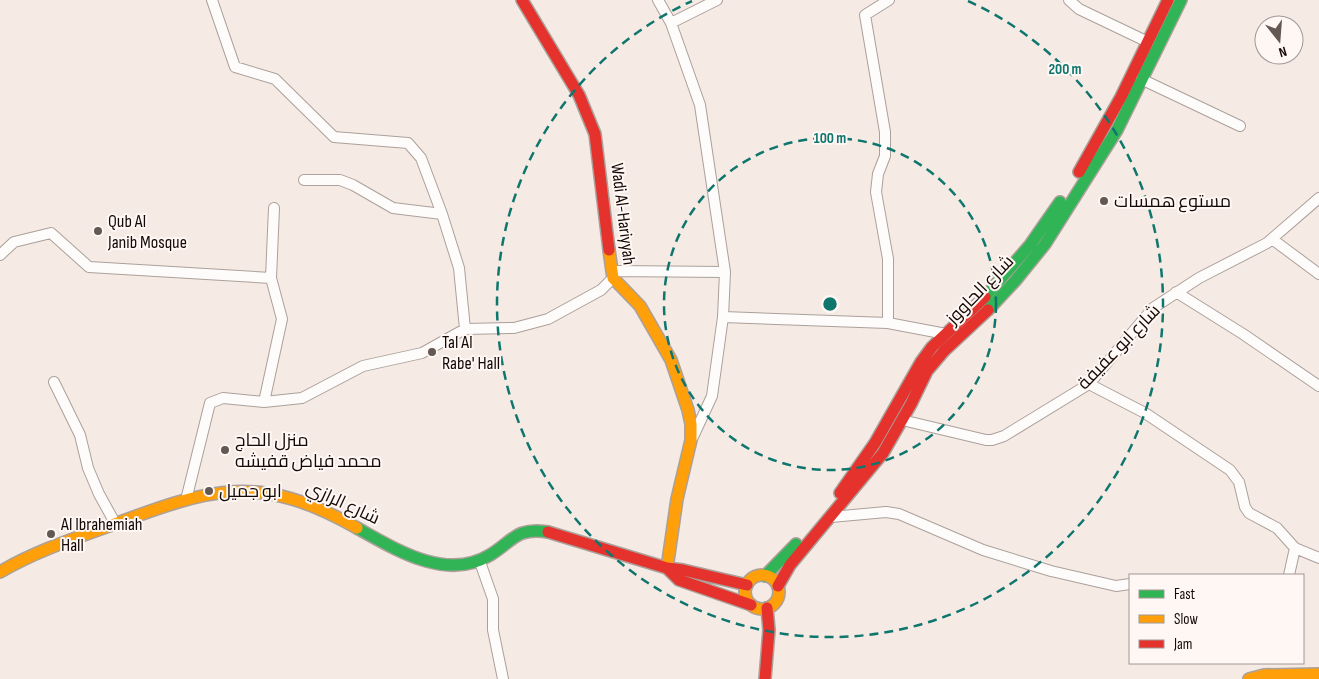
<svg xmlns="http://www.w3.org/2000/svg" width="1319" height="679" viewBox="0 0 1319 679" font-family="'Sofia Sans Condensed',Cairo,sans-serif">
  <style>
    .lines { fill: none; stroke-linecap: round; stroke-linejoin: round }
    .street-casing { stroke: #aba09a; stroke-width: 12 }
    .fast-casing { stroke: #aba09a; stroke-width: 14 }
    .slow-casing { stroke: #aba09a; stroke-width: 14 }
    .jam-casing { stroke: #aba09a; stroke-width: 14 }
    .street { stroke: #fefcfb; stroke-width: 10 }
    .fast { stroke: #30b455; stroke-width: 11 }
    .slow { stroke: #ff9f0a; stroke-width: 11 }
    .jam { stroke: #e5322d; stroke-width: 11 }
    .ring { fill: none; stroke: #0f766e; stroke-width: 2.5; stroke-dasharray: 9 6 }
    .poi-dot { fill: #635852; stroke: #fff7f4; stroke-width: 2 }
    .labels { text-anchor: middle; dominant-baseline: central; stroke-width: 4; stroke-linejoin: round; paint-order: stroke }
    .poi-label { font-size: 18px; fill: #140904; stroke: #fff7f4; text-anchor: start }
    .street-label { font-size: 18px; fill: #140904; stroke: #fff7f4 }
    .centre { fill: #0f766e; stroke: #fff7f4; stroke-width: 2.5 }
    .ring-label { font-size: 15px; text-anchor: middle; font-weight: bold; fill: #0f766e; stroke: #fff7f4; stroke-width: 4; stroke-linejoin: round; paint-order: stroke }
  </style>
  <rect width="100%" height="100%" fill="#f5eae4"/>
  <g class="lines">
    <defs>
      <path id="street" d="M212,0l23,67 40,12 59,58 74,6 13,15 21,56 17,54 6,61
        M658,0l13,23 29,82 25,167 -2,45 -11,79 -19,41
        M1069,0l10,9 69,33
        M671,23l46,-23
        M1141,79l99,47
        M304,180h36l13,5 40,23 49,6
        M1272,239l47,35
        M0,255l14,-13 37,-9 38,34 182,11
        M613,271l112,1
        M1176,292l67,42 76,52
        M723,317l165,6 58,11
        M888,323v-64l-12,-67 2,-18 7,-18v-24l-20,-117 24,-15
        M54,382l26,53 8,33 11,26 16,29
        M1089,384l56,29 85,57 9,12 6,25 4,6 28,15 18,20 24,10
        M264,402l18,-83 -11,-41 3,-70
        M902,420l84,20h6l12,-4 85,-52 64,-76 46,-30 68,-35 52,-45
        M186,500l24,-97 13,-5 41,4 38,-4 61,-32 59,-13 43,-24 49,-1 34,-9 53,-29 12,-12
        M831,517l55,-5 13,2 84,36 68,21 65,15 14,-2
        M480,562l13,37v31l10,49
        M1289,575l6,-27"/>
      <path id="fast" d="M985,297l45,-52 30,-43
        M988,310l27,-29 30,-37 72,-114 64,-130
        M357,528c38,21 89,54 133,27 23,-14 26,-28 58,-23
        M765,576l31,-32"/>
      <path id="slow" d="M609,250l4,28 27,28 31,54 17,50 3,14v16l-14,59 -10,69
        M0,572c36,-21 73,-33 112,-47 99,-37 147,-53 245,3
        M745 592a17 17 0 1 1 34 0a17 17 0 1 1-34 0Z
        M1249,679l15,-4 55,-1"/>
      <path id="jam" d="M522,0l57,95 16,39 14,116
        M1079,172l42,-75 47,-97
        M840,493l35,-50 46,-81 11,-15 53,-50
        M548,532l119,36 16,2 64,15
        M667,568l12,12 72,25
        M778,586l12,-21 93,-112 28,-49 16,-33 17,-20 44,-41
        M765,679l4,-49 -2,-22"/>
    </defs>
    <use href="#street" class="street-casing"/>
    <use href="#fast" class="fast-casing"/>
    <use href="#slow" class="slow-casing"/>
    <use href="#jam" class="jam-casing"/>
    <use href="#street" class="street"/>
    <use href="#fast" class="fast"/>
    <use href="#slow" class="slow"/>
    <use href="#jam" class="jam"/>
  </g>
  <g class="ring">
    <circle cx="830" cy="304" r="166"/>
    <path d="M968 1A333 333 0 1 1 692 1"/>
  </g>
  <g class="poi-dot">
    <circle cx="1104" cy="201" r="5"/>
    <circle cx="98" cy="231" r="5"/>
    <circle cx="432" cy="352" r="5"/>
    <circle cx="225" cy="450" r="5"/>
    <circle cx="209" cy="491" r="5"/>
    <circle cx="51" cy="534" r="5"/>
  </g>
  <g class="labels">
    <g class="poi-label">
      <text x="1114" y="201">مستوع همسات</text>
      <text x="108" y="221">Qub Al<tspan x="108" dy="21">Janib Mosque</tspan></text>
      <text x="442" y="342">Tal Al<tspan x="442" dy="21">Rabe' Hall</tspan></text>
      <text x="235" y="440">منزل الحاج<tspan x="235" dy="21">محمد فياض قفيشه</tspan></text>
      <text x="219" y="491">ابو جميل</text>
      <text x="61" y="524">Al Ibrahemiah<tspan x="61" dy="21">Hall</tspan></text>
    </g>
    <g class="street-label">
      <text transform="translate(623 214) rotate(83)">Wadi Al-Hariyyah</text>
      <text transform="translate(980 290) rotate(-46)">شارع الحاووز</text>
      <text transform="translate(1119 347) rotate(-46)">شارع ابو عفيفة</text>
      <text transform="translate(343 503) rotate(25)">شارع الرازي</text>
    </g>
  </g>
  <circle cx="830" cy="304" r="8" class="centre"/>
  <g class="ring-label">
    <text x="1065" y="74">200 m</text>
    <text x="830" y="143">100 m</text>
  </g>
  <rect x="1129" y="574" width="175" height="90" fill="#fff7f4" stroke="#a19894"/>
  <rect x="1139" y="590" width="25" height="8" fill="#30b455" stroke="#a19894"/>
  <text x="1174" y="599" font-size="15" fill="#140904">Fast</text>
  <rect x="1139" y="615" width="25" height="8" fill="#ff9f0a" stroke="#a19894"/>
  <text x="1174" y="624" font-size="15" fill="#140904">Slow</text>
  <rect x="1139" y="640" width="25" height="8" fill="#e5322d" stroke="#a19894"/>
  <text x="1174" y="649" font-size="15" fill="#140904">Jam</text>
  <g transform="translate(1279 40) rotate(163)"><circle r="24" fill="#fff7f4" stroke="#a19894"/>
  <path d="M0-4L9 19L0 12L-9 19Z" fill="#635852"/>
  <text y="-8" font-size="14" font-weight="bold" text-anchor="middle" fill="#140904">N</text>
  </g>
</svg>
